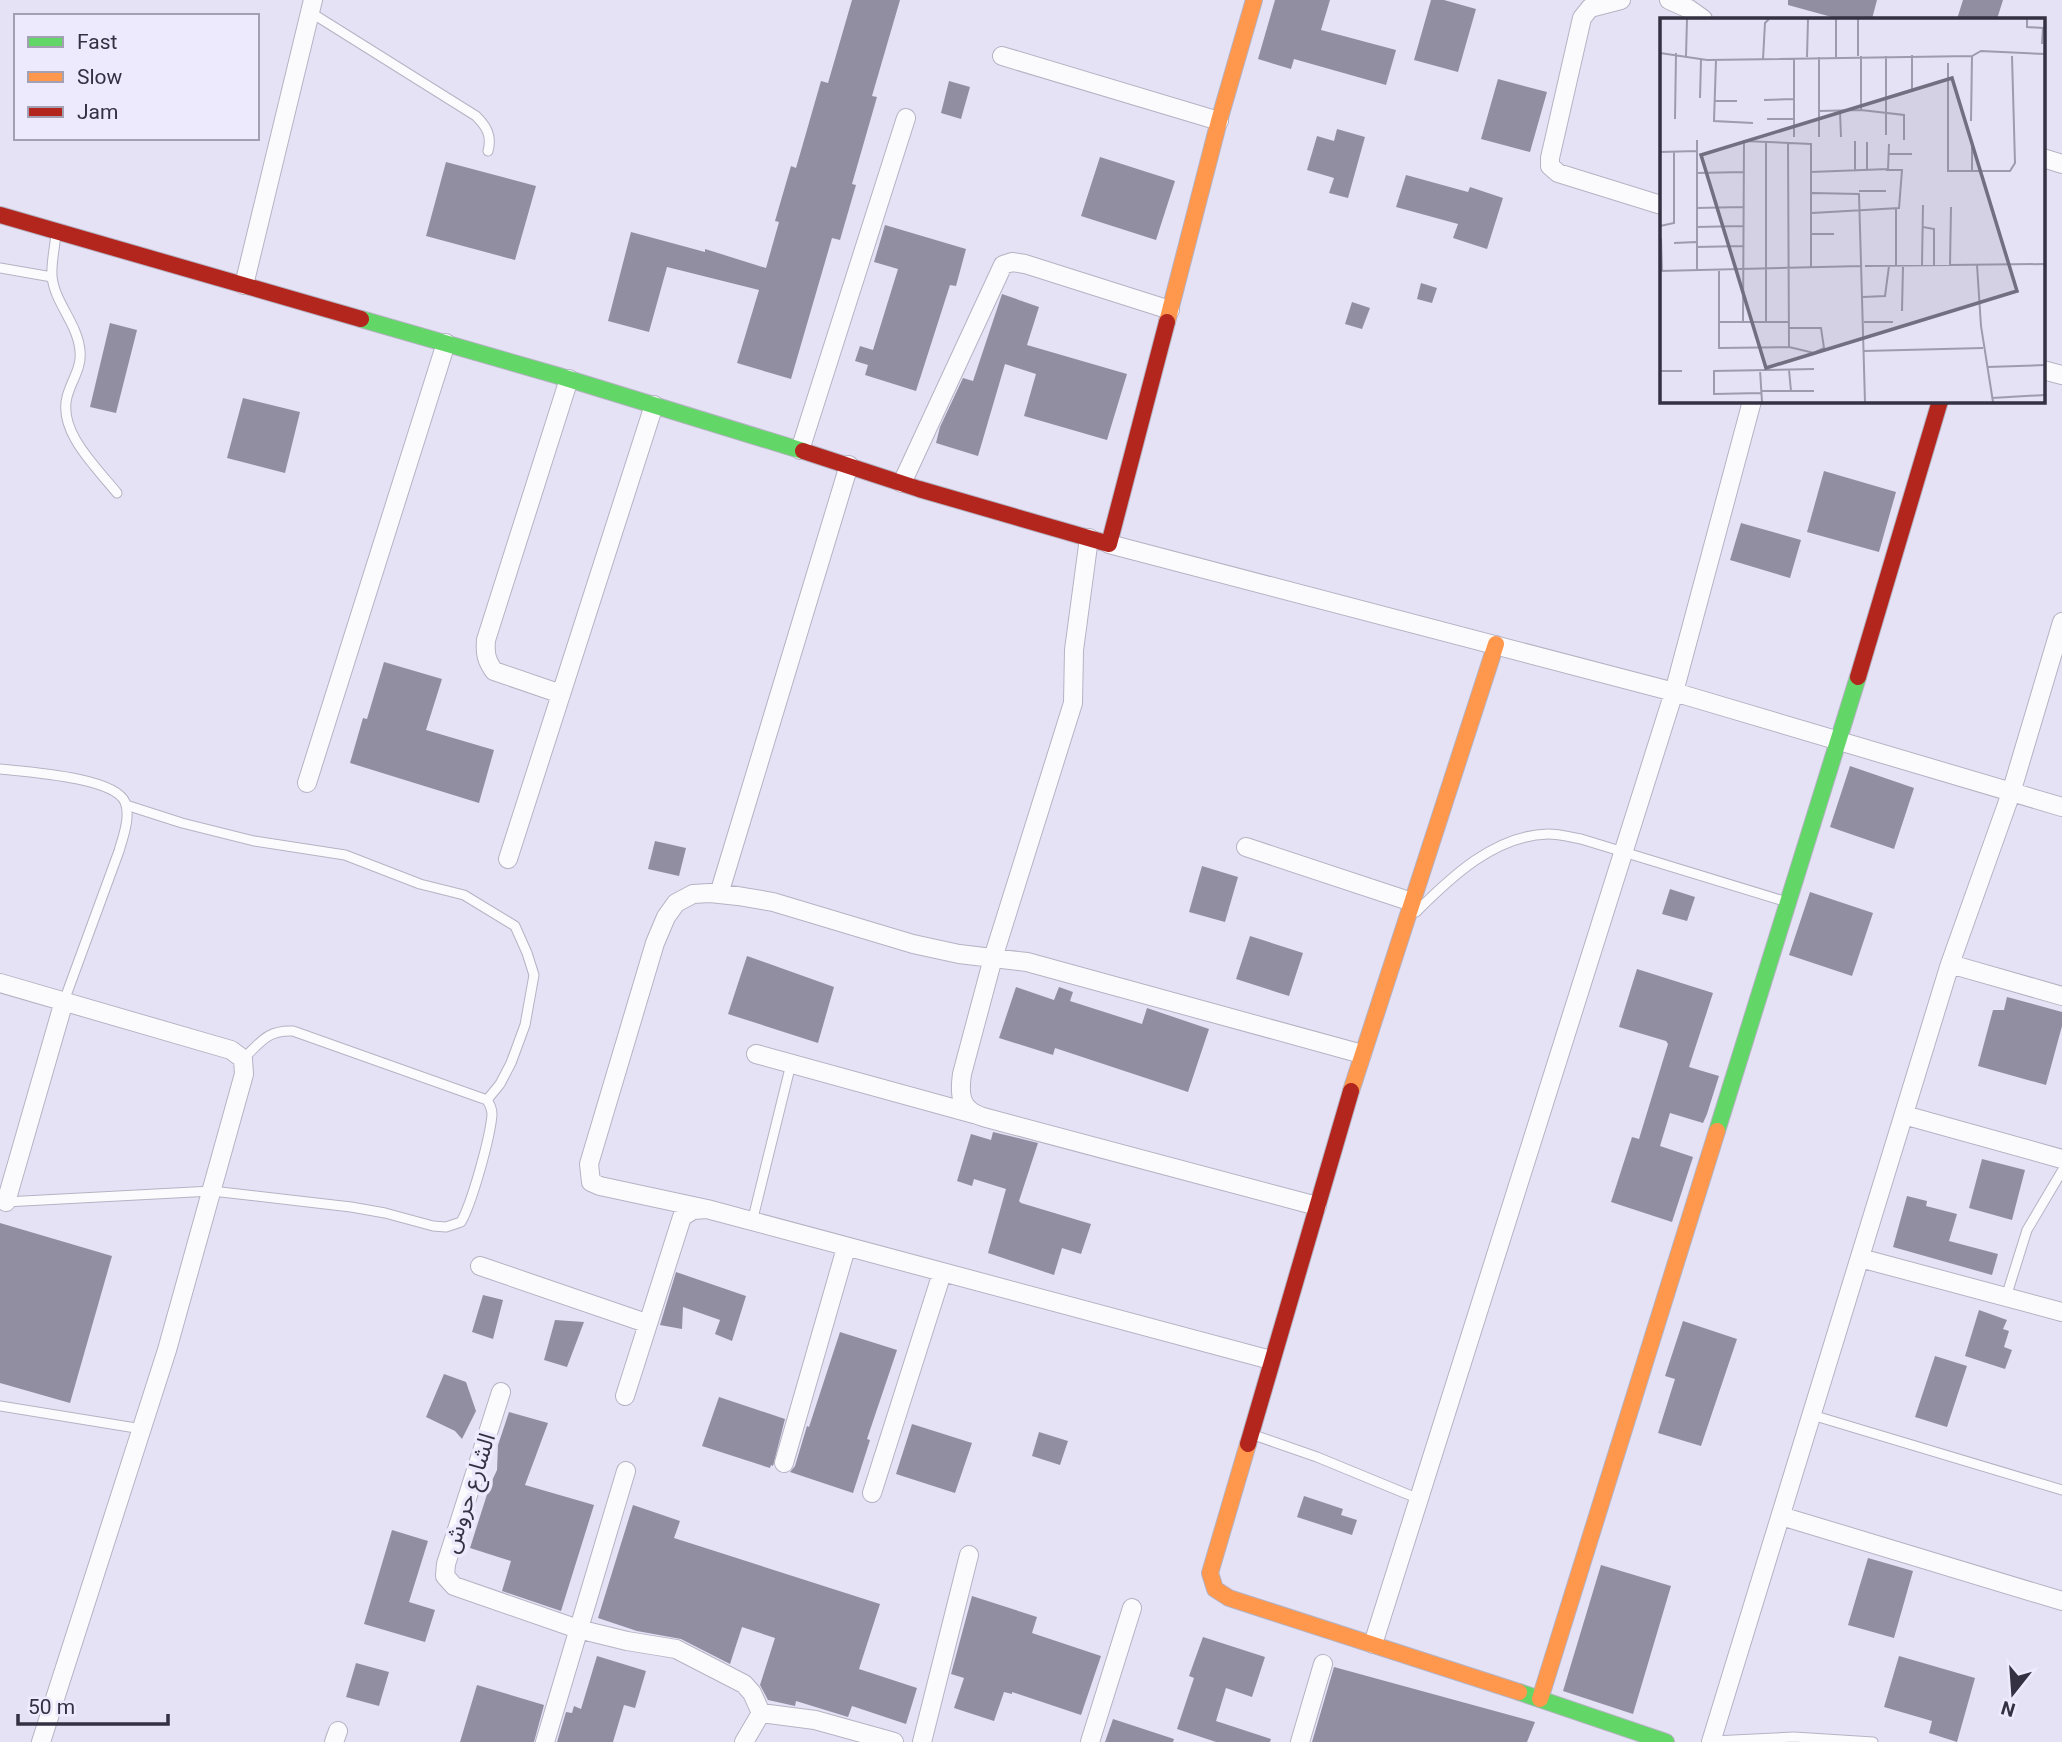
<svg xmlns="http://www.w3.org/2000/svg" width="2062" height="1742" viewBox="0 0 2062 1742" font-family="Roboto,'Noto Sans Arabic',sans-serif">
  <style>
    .building { fill: #928ea2 }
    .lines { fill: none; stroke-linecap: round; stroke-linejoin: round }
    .lane-casing { stroke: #b5b3c3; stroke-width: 11 }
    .street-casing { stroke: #b5b3c3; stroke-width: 20 }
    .fast-casing { stroke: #b5b3c3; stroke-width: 18 }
    .slow-casing { stroke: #b5b3c3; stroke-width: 18 }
    .jam-casing { stroke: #b5b3c3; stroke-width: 18 }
    .lane { stroke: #fbfbfe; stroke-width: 9 }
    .street { stroke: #fbfbfe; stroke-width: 18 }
    .fast { stroke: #63d668; stroke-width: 16 }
    .slow { stroke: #ff974d; stroke-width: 16 }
    .jam { stroke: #b3261e; stroke-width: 16 }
    .labels { text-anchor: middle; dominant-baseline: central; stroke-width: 7; stroke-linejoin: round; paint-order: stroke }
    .street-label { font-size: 23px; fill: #343142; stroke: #eceafc }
    .inset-road { fill: none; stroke: #9e9bae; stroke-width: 2 }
    .view { fill: #726f81; fill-opacity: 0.15; stroke: #726f81; stroke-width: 3.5 }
    .inset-edge { fill: none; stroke: #343142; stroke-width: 3.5 }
  </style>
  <rect width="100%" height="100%" fill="#e5e2f6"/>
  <path class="building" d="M852,0h48l-28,96 5,1 -25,87 4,1 -16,55 -8,-2 -41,141 -54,-16 22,-73 -92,-23 -18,65 -41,-11 23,-89 74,20v-3l61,19 13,-46 -4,-1 16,-55 5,2 25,-87 7,2z
    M1275,0h55l-9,30 75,20 -10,35 -92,-26 -3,10 -33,-10z
    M1431,0h13l32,9 -18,63 -44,-12z
    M1788,0h89l-5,19h-33l-51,-14z
    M1963,0h40l-6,19h-40z
    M1498,79l49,13 -17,60 -49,-13z
    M949,81l21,6 -9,32 -20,-6z
    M1337,129l28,8 -17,61 -19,-5 5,-15 -27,-8 10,-34 17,5z
    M1100,157l75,24 -19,59 -75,-24z
    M446,162l90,24 -21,74 -89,-24z
    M1406,175l62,17 2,-5 33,11 -16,51 -34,-11 5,-14 -62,-17z
    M885,225l81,24 -10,37 -6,-1 -34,106 -51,-16 3,-10 -13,-4 5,-15 13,4 25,-81 -24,-7z
    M1421,283l16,5 -5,15 -15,-4z
    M1002,294l37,13 -12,38 100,29 -20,66 -83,-24 12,-42 -31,-10 -27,92 -42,-13 4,-16 23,-49 10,3z
    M1352,302l18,6 -8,21 -17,-5z
    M110,323l27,7 -21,83 -26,-6z
    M243,398l57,14 -15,61 -58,-15z
    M1824,471l72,21 -17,60 -72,-20z
    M1741,523l60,17 -11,38 -60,-18z
    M384,662l58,17 -16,51 68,20 -15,53 -129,-40 13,-45 4,1z
    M1850,766l64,22 -20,61 -64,-22z
    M655,841l31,7 -7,28 -31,-7z
    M1202,866l36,11 -13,45 -36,-10z
    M1670,889l25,8 -8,24 -25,-7z
    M1810,892l63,21 -21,63 -63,-21z
    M1250,936l53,17 -14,43 -53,-17z
    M747,956l87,31 -16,56 -90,-29z
    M1637,969l76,24 -24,74 30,9 -12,38 -4,9 -33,-10 -10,33 33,11 -21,65 -61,-20 21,-65 7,2 29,-95 -2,-3 -47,-14z
    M1016,987l38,13 5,-13 14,5 -3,9 72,23 5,-16 62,21 -21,63 -133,-44 -2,7 -54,-17z
    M2007,997l55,15v14l-16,59 -68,-19 15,-56h11z
    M993,1132l45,11 -19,58 2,2 70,21 -10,30 -19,-6 -8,27 -66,-22 18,-64 -32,-10 -2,7 -15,-5 14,-47 20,6z
    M1982,1159l43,11 -13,50 -43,-12z
    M1907,1196l20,5 -1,5 31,8 -8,27 49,13 -6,21 -99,-28z
    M0,1223l112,33 -42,147 -70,-20z
    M676,1272l70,24 -14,45 -17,-7 5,-14 -37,-13 -1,22 -22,-4z
    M483,1295l20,5 -10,39 -21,-7z
    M1979,1310l28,10 -4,9 6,2 -5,16 8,3 -7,19 -40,-13z
    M555,1320l29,2 -17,45 -23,-7z
    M1683,1321l54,18 -36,107 -43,-13 17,-54 -10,-3z
    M840,1332l57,18 -30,89 3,1 -17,53 -63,-21 5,-6 12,-40 2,1z
    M1935,1356l32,10 -20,61 -32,-10z
    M444,1374l22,8 10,29 -14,28 -7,-8 -29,-14z
    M719,1397l66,22 -12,47 -2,-1 -1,3 -68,-22z
    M509,1412l39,11 -23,62 69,20 -33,106 -59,-20 9,-30 -41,-13 20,-63 7,-15 1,-25z
    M912,1424l60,19 -17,50 -59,-19z
    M1039,1432l29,9 -8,24 -28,-9z
    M1304,1496l39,13 -2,6 16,5 -5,15 -55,-18z
    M633,1505l47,16 -6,17 206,66 -21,65 58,19 -11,36 -54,-18 -4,11 -52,-16 -1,5 -27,-6 -8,-15 15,-47 -33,-11 -12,37 -49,-25 -44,-8 -39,-13z
    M392,1530l36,11 -19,61 26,8 -10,32 -61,-18z
    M1868,1558l45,13 -19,67 -46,-13z
    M1601,1565l70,21 -38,128 -70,-23z
    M972,1596l65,21 -5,16 69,23 -20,59 -69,-23v2l-8,-2 -10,29 -40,-13 10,-30 -13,-4z
    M1203,1637l62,20 -13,40 -26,-9 -10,33 55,18 -1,3h-54l-39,-13 17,-51 -5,-2z
    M597,1656l49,15 -11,37 -11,-3 -11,37h-56l9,-30 6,1 2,-7 7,3z
    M1899,1656l76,22 -18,64 -28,-9 3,-12 -48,-14z
    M356,1663l33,9 -10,34 -33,-9z
    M1334,1667l201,55 -8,20h-215z
    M477,1685l67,20 -10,37h-74z
    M1113,1719l61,20 -1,3h-68z"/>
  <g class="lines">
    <defs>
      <path id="lane" d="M310,12l166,104c11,11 16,20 12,35
        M56,233c-1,14 -5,30 -4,43 2,26 26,48 28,75 2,17 -9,30 -13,46 -9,35 30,71 50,96
        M0,268l52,9
        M0,769c26,3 114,8 125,33 6,14 -2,35 -6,49l-55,150
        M126,805l56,18 72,18 91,14 75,29 44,11 51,31 12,27 7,22 -9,50 -14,38 -11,21 -13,16
        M1416,912c35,-35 79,-77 132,-78 11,0 22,3 33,5l206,63
        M5,1202l207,-11 139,16 34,6 48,13 13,1 15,-5c11,-19 29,-84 31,-107 0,-7 -2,-10 -5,-15l-194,-69c-26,-1 -32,11 -50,28
        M752,1222l39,-158
        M2006,1297l21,-67 35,-59
        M0,1406l142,23
        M1812,1415l250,75
        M1251,1434l66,23 102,42
        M1713,1741l81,-4 79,5"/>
      <path id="street" d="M1621,0l-31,8 -8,10 -32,140v8l8,7 103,32
        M1669,0l20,9 14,10
        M1002,56l217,65
        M2043,158l19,6
        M244,285l69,-285
        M2043,370l19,5
        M800,450l106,-332
        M902,483l101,-218 9,-3 13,2 145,46
        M1089,538l-15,112 -1,53 -80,255 -31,116c-3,21 -2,36 21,43l334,89
        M1109,544l565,148 388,115
        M561,694l-67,-23c-8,-11 -9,-18 -8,-31l83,-261
        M307,783l139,-440
        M1246,847l166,55
        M508,859l146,-454
        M719,894l130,-429
        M1950,964l112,32
        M0,983l231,67 12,9 1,15 -77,276 -126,392
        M756,1054l218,60
        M1904,1115l158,44
        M6,1202l58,-201
        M707,1209l-107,-23 -9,-4 -2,-18 66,-221 11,-26 10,-14 17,-9 17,-1 28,3 35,6 140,42 46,10 68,8 335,92
        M1860,1258l202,54
        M480,1266l166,57
        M501,1392l-55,172 -1,12 9,10 124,43 49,12 49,8 68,35 8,9 9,20
        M625,1396l57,-179 11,-7 14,-1 564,151
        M784,1463l62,-215
        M872,1493l70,-220
        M1781,1516l281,85
        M1373,1644l301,-952 78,-291
        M334,1742l4,-11
        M545,1742l81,-271
        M744,1742l17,-29 54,7 79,22
        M922,1742l47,-187
        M1090,1742l42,-134
        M1300,1742l23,-78
        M1711,1742l239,-778 61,-171 51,-171"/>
      <path id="fast" d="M361,319l198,57 244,75
        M1717,1131l141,-454
        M1519,1692l147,50"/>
      <path id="slow" d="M1167,322l52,-201 35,-121
        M1351,1091l145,-447
        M1248,1444l-38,129 5,16 14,9 290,94
        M1540,1699l177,-568"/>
      <path id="jam" d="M0,215l361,104
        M803,451l116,38 190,55 58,-222
        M1858,677l82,-276
        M1248,1444l103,-353"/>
    </defs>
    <use href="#lane" class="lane-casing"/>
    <use href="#street" class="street-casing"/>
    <use href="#fast" class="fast-casing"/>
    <use href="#slow" class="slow-casing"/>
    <use href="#jam" class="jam-casing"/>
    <use href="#lane" class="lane"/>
    <use href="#street" class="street"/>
    <use href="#fast" class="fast"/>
    <use href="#slow" class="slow"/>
    <use href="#jam" class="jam"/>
  </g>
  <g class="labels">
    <g class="street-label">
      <text transform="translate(469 1493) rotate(-72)">الشارع حروش</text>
    </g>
  </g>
  <g transform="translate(1660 18)">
    <rect width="385" height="385" fill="#e5e2f6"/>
    <path class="inset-road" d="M176,1v38M198,1v37M367,1v8l16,1 -1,16M0,35l47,7 265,-4 9,-5 64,3M26,38l1,-37M226,38v79M147,39l1,-38M134,40v79M103,41l2,-36 4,-4M56,42l-2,61 39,2M288,45v108h62l5,-8 -3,-107M252,74v-37M40,80l1,-38M104,82l30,-1M55,83h22M201,92l43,5v25M159,93l42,-1v-54M180,94l1,25M15,101l1,-66M107,101h26M311,103l1,-65M159,119v-80M207,124v28M312,127v26M0,134l37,-1M229,136h23M195,153v-30M151,154l77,-3 1,-25M37,155l46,-1M199,173h27M152,175l47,1 6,208M36,190l47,-1M236,191v57M152,195l87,-5 3,-38h-16M0,208l14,-3v-71M36,209l47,-1M263,209l11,2v37M151,216h23M1,220l1,33M14,225l22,-1M36,229l47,-1M317,247l4,61 12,76M205,248l180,-2M262,248l1,-61M290,248l1,-59M37,251v-129M59,252v78l70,-1 -1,-205M0,253l202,-5M203,279l22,-1 4,-30M242,293l1,-45M59,304h70M83,304l1,-181 67,3v124M106,304v-181M204,304h29M129,329l25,6 10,-5 -3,-20h-32M204,333l119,-3M327,349l58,-2M100,352l2,32M129,352l2,21M0,353h22M101,373h53M101,375l-47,1v-23l100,-2M332,380l53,-3"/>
    <path class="view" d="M292,60l65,213 -251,77 -65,-213z"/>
    <rect width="385" height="385" class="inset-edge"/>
  </g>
  <rect x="14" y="14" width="245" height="126" fill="#eceafc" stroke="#a2a0b2" stroke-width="2"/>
  <rect x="28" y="37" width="35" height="10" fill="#63d668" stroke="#a2a0b2" stroke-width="2"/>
  <text x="77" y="49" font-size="21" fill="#343142">Fast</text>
  <rect x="28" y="72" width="35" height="10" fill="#ff974d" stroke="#a2a0b2" stroke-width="2"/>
  <text x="77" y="84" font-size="21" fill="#343142">Slow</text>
  <rect x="28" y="107" width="35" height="10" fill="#b3261e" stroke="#a2a0b2" stroke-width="2"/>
  <text x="77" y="119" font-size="21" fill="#343142">Jam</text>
  <g transform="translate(2013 1693) rotate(197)" stroke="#eceafc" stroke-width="5" paint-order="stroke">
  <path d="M0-5L12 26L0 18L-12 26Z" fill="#343142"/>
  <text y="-10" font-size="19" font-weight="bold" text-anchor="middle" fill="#343142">N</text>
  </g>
  <path d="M18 1714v10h150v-10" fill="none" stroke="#343142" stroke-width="3.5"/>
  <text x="28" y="1714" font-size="21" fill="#343142" stroke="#eceafc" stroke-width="5" paint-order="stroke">50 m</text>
</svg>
